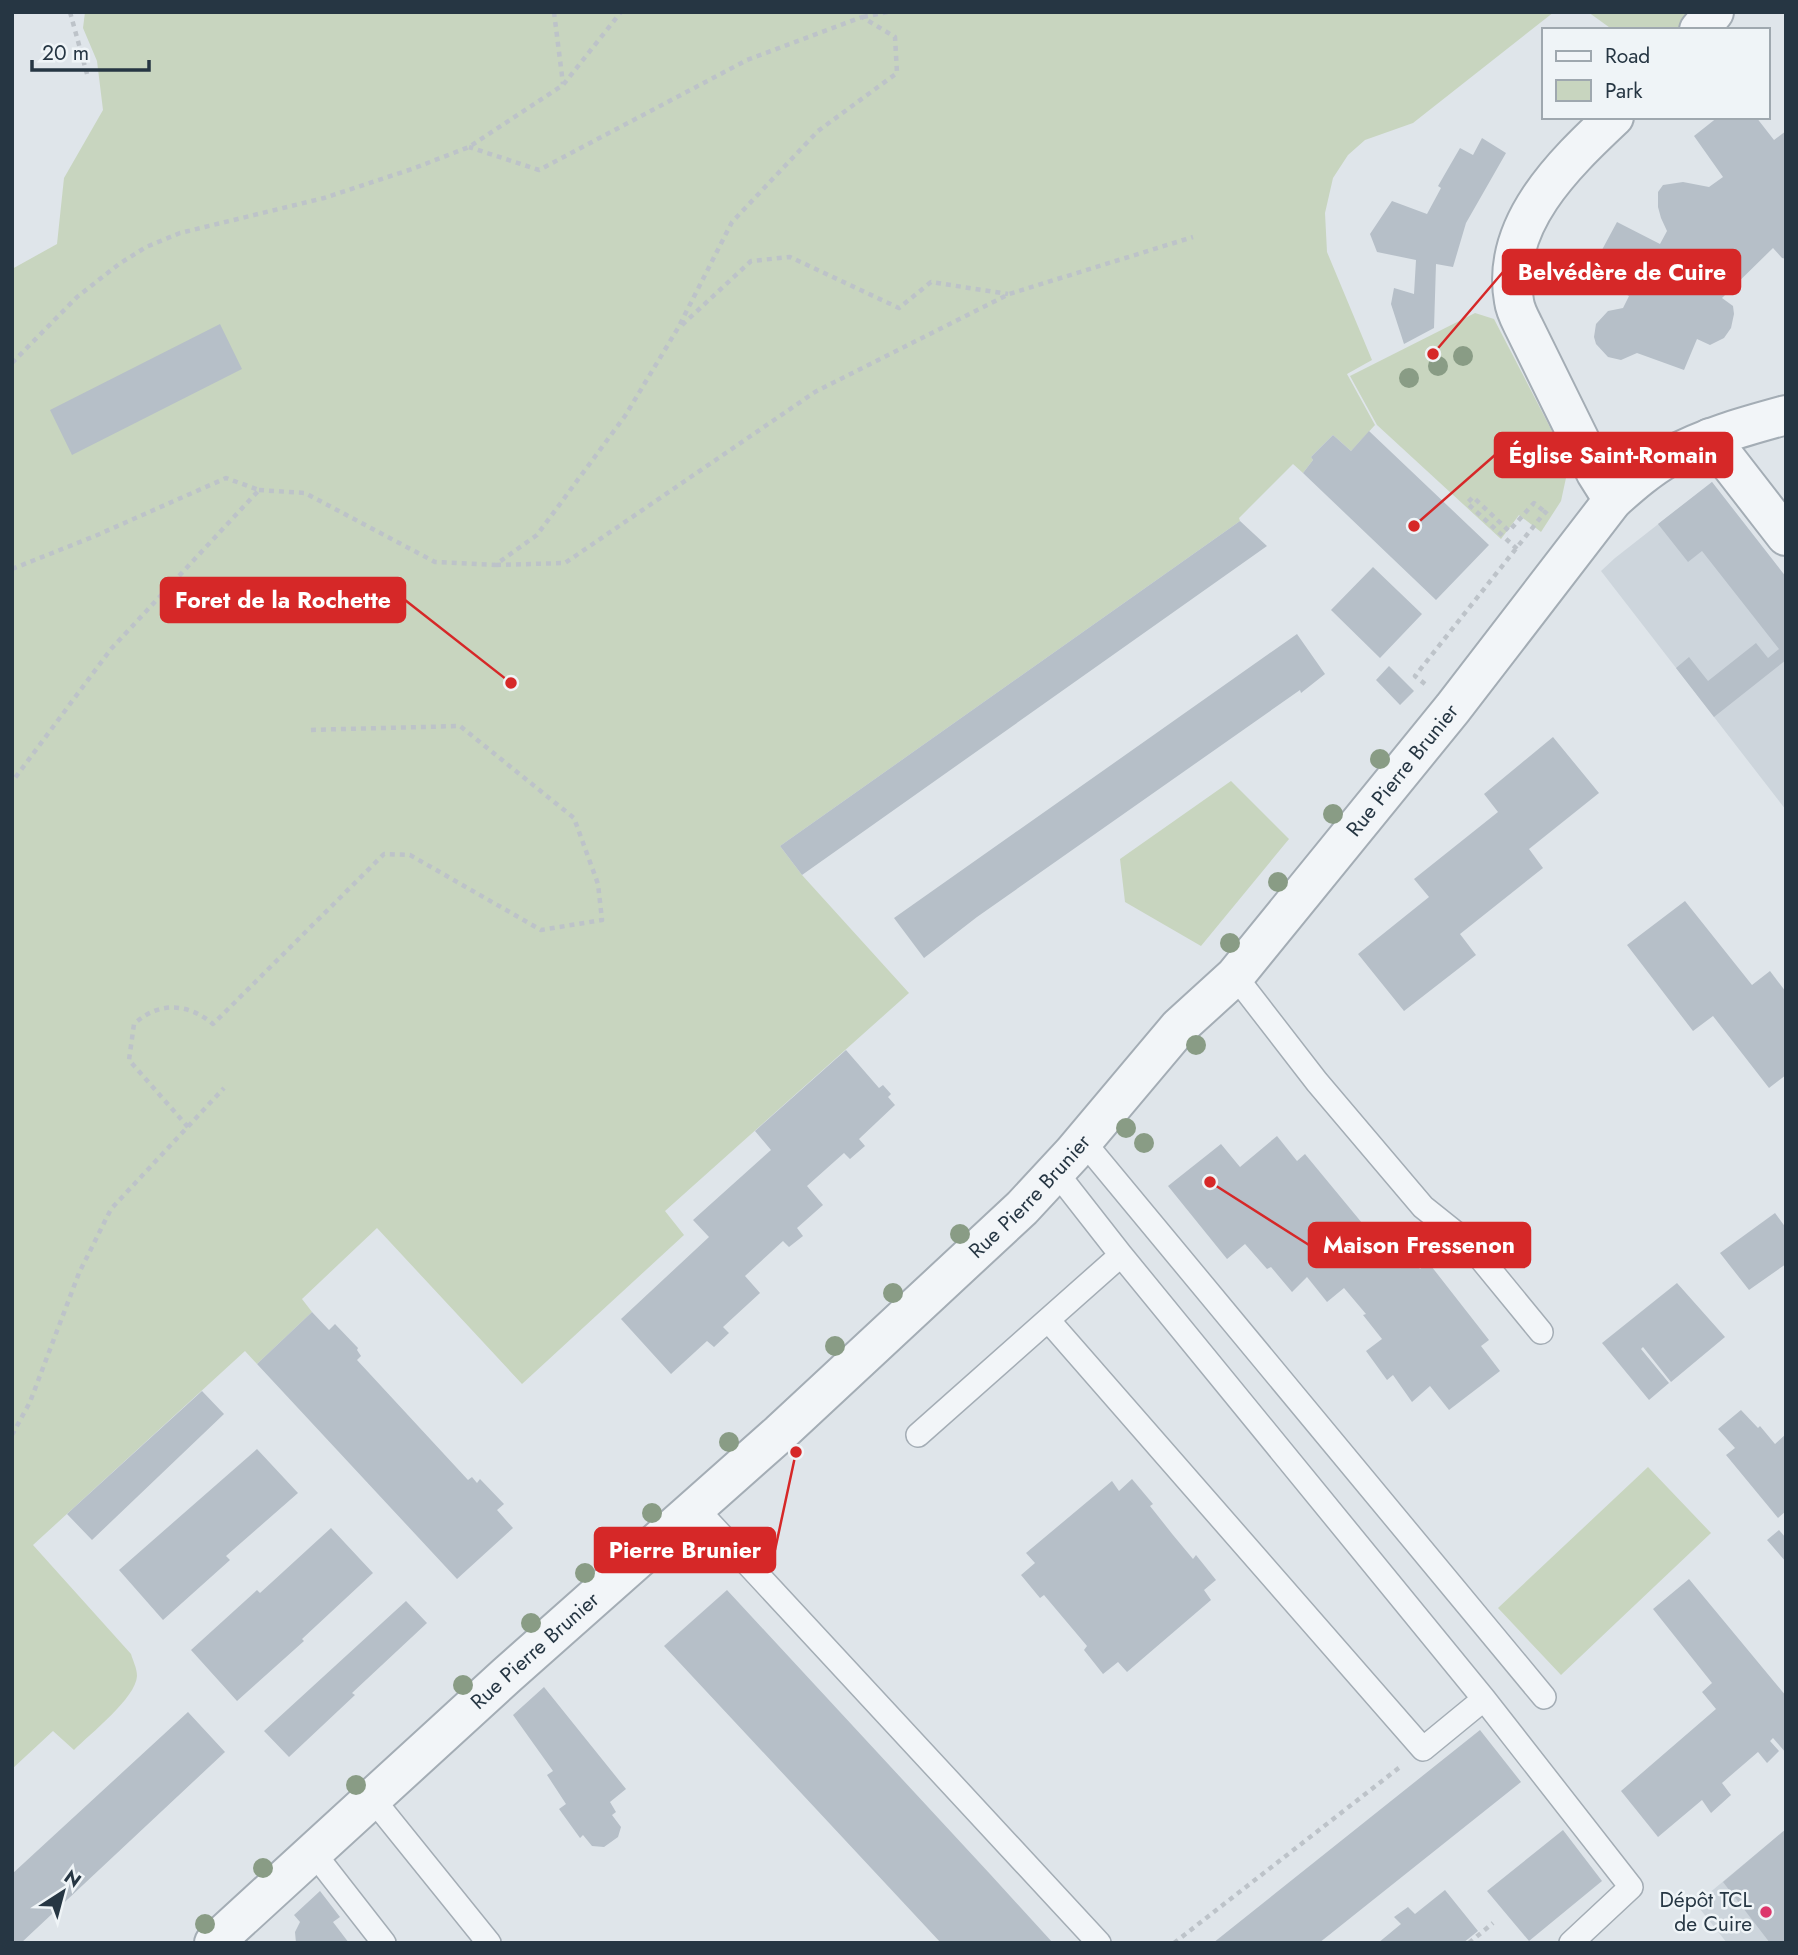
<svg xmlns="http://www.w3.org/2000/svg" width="1798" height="1955" viewBox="0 0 1798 1955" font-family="Jost,sans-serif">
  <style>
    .built { fill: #cdd5dc }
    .green { fill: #c8d5bf }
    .building { fill: #b6bfc8 }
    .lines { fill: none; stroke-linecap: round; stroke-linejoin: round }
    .lane-casing { stroke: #a4adb5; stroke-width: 26 }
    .street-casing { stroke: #a4adb5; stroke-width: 42 }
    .path { stroke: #bdc3c9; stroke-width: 4.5; stroke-dasharray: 5 5; stroke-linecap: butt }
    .lane { stroke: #f2f5f8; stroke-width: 23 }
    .street { stroke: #f2f5f8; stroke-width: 38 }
    .tree { fill: #899c85 }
    .poi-dot { fill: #dc376c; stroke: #eff4f7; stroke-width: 2.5 }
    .labels { text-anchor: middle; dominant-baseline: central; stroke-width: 5; stroke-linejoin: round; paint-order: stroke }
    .street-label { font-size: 21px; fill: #263643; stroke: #eff4f7 }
    .poi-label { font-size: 21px; fill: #263643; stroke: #eff4f7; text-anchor: end }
    .leader { fill: none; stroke: #d62828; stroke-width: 2.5 }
    .callout-dot { fill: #d62828; stroke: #eff4f7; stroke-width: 2.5 }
    .callout { fill: #d62828; stroke: #d62828; stroke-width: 2.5 }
    .callout-label { font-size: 23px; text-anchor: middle; font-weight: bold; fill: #fff }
  </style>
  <rect width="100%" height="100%" fill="#dfe5ea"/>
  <path class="built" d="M1712,482l74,95v233l-185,-239 14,-13z
    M1786,1829v114h-59l-31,-39z"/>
  <path class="green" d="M85,12h1469l-141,111 -48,17 -17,15 -15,23 -8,35 2,39 45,108 -25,14 28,51 -24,26 -18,-16 -22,22 2,3 -10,13 -10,-9 -54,54 1,3 -460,325 22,29 107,118 -244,218 19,24 -162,149 -145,-156 -75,71 10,13 -55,52 -12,-13 -212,194 98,109c2,7 6,14 6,22 -1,22 -47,58 -63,74l-21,-19 -41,38v-1500l45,-25 7,-66 39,-68 -6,-49 -14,-33z
    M1588,12h109l-14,18h-70z
    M1475,313l19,6 75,145 -8,37 -20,31 -22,-17 -18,24 -124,-114 -27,-49z
    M1231,781l58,58 -88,107 -76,-44 -5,-43z
    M1648,1467l63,66 -150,142 -63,-67z"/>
  <path class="building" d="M1718,117h38l18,23 12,-9v128l-4,-1 -9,-10 -51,50 11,8 1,8 -3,14 -7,10 -14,7 -13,-6 -13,31 -47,-17 -16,7 -13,-3 -12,-13 -2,-7 2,-13 12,-13 15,-3 6,-12 -40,-22 28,-52 43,22 7,-13 -6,-13 -3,-11v-15l5,-7 20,-3 26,5 14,-10 -29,-41z
    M1482,138l24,15 -40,70 -13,44 -17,-3 -2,64 -30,16 -13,-40 3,-16 20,6 2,-34 -39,-8 -7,-18 22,-33 35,13 14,-26 -3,-2 22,-38 13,7z
    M220,324l22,45 -170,86 -22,-45z
    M1369,431l120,114 -53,55 -133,-127 10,-13 -2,-3 22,-22 18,16z
    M1712,482l74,95v83l-72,57 -38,-49 13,-11 19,24 48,-38 12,15 11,-9 -77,-98 -14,11 -30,-38z
    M1240,521l27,25 -465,329 -22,-29z
    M1373,567l49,47 -42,44 -49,-48z
    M1297,634l28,40 -24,19 -1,-3 -323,227 -53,41 -30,-40z
    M1389,666l25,25 -14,14 -24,-25z
    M1553,737l46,56 -70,56 14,19 -83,66 16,21 -72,56 -46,-57 71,-57 -15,-18 84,-67 -14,-18z
    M1685,901l67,84 18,-14 16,21v83l-17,13 -56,-72 -20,15 -66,-86z
    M846,1050l33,38 4,-3 8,9 -3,3 7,8 -36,34 6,7 -15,13 -6,-6 -37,33 16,19 -26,23 6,8 -14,11 -6,-6 -38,35 15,17 -37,34 6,6 -15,14 -7,-6 -36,33 -50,-55 88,-82 -16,-17 78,-70 -16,-19z
    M1277,1136l20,25 8,-7 62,75 -10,8 19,26 24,-21 20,27 8,-7 61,78 -8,6 19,25 -51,39 -19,-24 -18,16 -19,-27 -6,5 -21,-29 16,-12 -19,-24 3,-1 -22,-26 -17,14 -20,-25 -15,15 -21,-25 -4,2 -22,-25 -18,15 -59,-73 53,-42 19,23z
    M1775,1213l11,15v36l-37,26 -29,-37z
    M1677,1283l48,54 -54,45 -28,-35 -2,2 28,34 -20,17 -47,-57z
    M312,1312l17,18 6,-6 23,24 -1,2 4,6 -4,4 111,120 4,-3 5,6 3,-4 24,25 -7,6 16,18 -56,51 -200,-215z
    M202,1391l22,23 -132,126 -25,-26z
    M1741,1410l17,18 2,-2 15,18 11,-10v77l-8,7 -52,-63 9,-7 -17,-19z
    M257,1449l41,44 -72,63 4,4 -67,60 -44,-50z
    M1132,1479l21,25 -3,2 23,29 20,24 3,-4 20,25 -12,10 7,10 -84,72 -9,-10 -15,12 -19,-24 3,-4 -43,-51 -4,3 -19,-23 14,-12 -9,-10 86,-72 7,10z
    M331,1528l42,45 -71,66 2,2 -67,60 -46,-51 66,-60 3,3z
    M1779,1530l7,8v24l-19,-22z
    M1689,1579l97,117v57l-13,-15 -3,3 9,10 -12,12 -9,-11 -36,31 9,12 -20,18 -9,-13 -44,37 -37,-46 95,-82 -14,-17 10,-9 -59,-74z
    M727,1590l263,284 63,69h-112l-277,-297z
    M406,1601l21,22 -75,70 3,2 -66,62 -25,-26z
    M544,1687l82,102 -16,13 6,10 -4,3 9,12 -3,10 -14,10 -12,-1 -9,-11 -3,3 -21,-29 7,-5 -19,-29 6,-4 -40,-56z
    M188,1712l37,40 -204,191h-9v-69z
    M1480,1730l41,52 -202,161h-106z
    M1786,1829v114h-16l-47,-61z
    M1563,1830l39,51 -73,60 -42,-50z
    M1445,1890l33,41 -15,12h-85l23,-19 -7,-7 14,-10 7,7z
    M320,1891l20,26 -7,5 16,21h-53l-1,-11 5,-10 -6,-7z"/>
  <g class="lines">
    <defs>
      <path id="lane" d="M1235,976l82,106 106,125 45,36 73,89
        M1083,1141l461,556
        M1121,1255l363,444 147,188 -60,56
        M1048,1320l375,429 61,-50
        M918,1435l203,-180 -65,-83
        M695,1507l404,436
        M372,1798l117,145
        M313,1852l71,91"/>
      <g id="street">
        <path d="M1699,30l15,-18"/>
        <path d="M1710,438l76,98"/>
        <path d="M1613,500l-17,-27 -72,-146c-4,-8 -9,-17 -10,-26 -14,-76 50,-137 100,-184"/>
        <path id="s1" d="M214,1943l293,-268 273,-242 242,-225 51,-55 106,-126 56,-51 218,-268 160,-208c17,-15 35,-31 56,-43 36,-20 77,-31 117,-42"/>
      </g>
    </defs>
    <use href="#lane" class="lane-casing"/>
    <use href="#street" class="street-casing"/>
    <path class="path" d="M70,12l17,62
      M554,12l9,72
      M863,17l25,-5
      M682,325l69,-64 39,-4 109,51 32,-26 77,12
      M12,363l65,-66 42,-33 27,-17 34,-14 144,-35 88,-29 57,-22 94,-62 58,-73
      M259,490l46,3 130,69 60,3 42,-30 88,-119 53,-88 54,-106 86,-91 79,-58 -2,-36 -33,-20 -115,43 -208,110 -70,-23
      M1517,549l-50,-46 6,-6 36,34 25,-28 11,9
      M496,565l69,-2 250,-171 194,-98 184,-57
      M12,569l83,-33 131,-58 33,12 -148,159 -99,133
      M1425,684l-10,-8 130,-164 6,5
      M188,1127l-59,-67 5,-36c25,-23 54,-21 79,0l171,-170 26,1 131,75 61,-10 -4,-36 -24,-66 -114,-92 -153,4
      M12,1435l18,-33 49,-129 32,-64 113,-121
      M1174,1943l226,-176
      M1469,1943l24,-20"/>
    <use href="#lane" class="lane"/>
    <use href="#street" class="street"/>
  </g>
  <g class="tree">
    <circle cx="1463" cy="356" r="10"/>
    <circle cx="1438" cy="366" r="10"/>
    <circle cx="1409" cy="378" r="10"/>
    <circle cx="1380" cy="759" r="10"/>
    <circle cx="1333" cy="814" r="10"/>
    <circle cx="1278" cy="882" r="10"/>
    <circle cx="1230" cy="943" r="10"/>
    <circle cx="1196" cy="1045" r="10"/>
    <circle cx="1126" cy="1128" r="10"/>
    <circle cx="1144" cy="1143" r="10"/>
    <circle cx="960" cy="1234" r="10"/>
    <circle cx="893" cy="1293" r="10"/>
    <circle cx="835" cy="1346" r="10"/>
    <circle cx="729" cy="1442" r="10"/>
    <circle cx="652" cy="1513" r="10"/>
    <circle cx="585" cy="1573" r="10"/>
    <circle cx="531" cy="1623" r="10"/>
    <circle cx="463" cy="1685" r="10"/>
    <circle cx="356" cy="1785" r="10"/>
    <circle cx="263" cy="1868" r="10"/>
    <circle cx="205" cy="1924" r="10"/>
  </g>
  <circle class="poi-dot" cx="1766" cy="1912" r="7"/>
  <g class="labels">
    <g class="street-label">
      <text stroke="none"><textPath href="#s1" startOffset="1673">Rue Pierre Brunier</textPath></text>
      <text stroke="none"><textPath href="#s1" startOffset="1106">Rue Pierre Brunier</textPath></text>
      <text stroke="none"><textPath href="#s1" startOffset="434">Rue Pierre Brunier</textPath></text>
    </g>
    <g class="poi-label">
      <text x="1752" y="1900">Dépôt TCL<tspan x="1752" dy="24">de Cuire</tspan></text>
    </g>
  </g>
  <path class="leader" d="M1433 354L1503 272M1414 526L1495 455M511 683L405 600M1210 1182L1309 1245M796 1452L775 1550"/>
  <g class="callout-dot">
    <circle cx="1433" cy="354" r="7"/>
    <circle cx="1414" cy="526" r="7"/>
    <circle cx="511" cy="683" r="7"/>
    <circle cx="1210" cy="1182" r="7"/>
    <circle cx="796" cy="1452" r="7"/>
  </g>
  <g class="callout">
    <rect x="1503" y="250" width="237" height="44" rx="7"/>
    <rect x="1495" y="433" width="237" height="44" rx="7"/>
    <rect x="161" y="578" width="244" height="44" rx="7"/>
    <rect x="1309" y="1223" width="221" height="44" rx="7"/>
    <rect x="595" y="1528" width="180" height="44" rx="7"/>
  </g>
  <g class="callout-label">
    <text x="1622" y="280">Belvédère de Cuire</text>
    <text x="1613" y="463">Église Saint-Romain</text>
    <text x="283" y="608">Foret de la Rochette</text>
    <text x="1419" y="1253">Maison Fressenon</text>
    <text x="685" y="1558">Pierre Brunier</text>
  </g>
  <rect width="1798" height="1955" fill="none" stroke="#263643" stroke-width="28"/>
  <rect x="1542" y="28" width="228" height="91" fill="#eff4f7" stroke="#9fa8af" stroke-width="2"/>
  <rect x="1556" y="51" width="35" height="10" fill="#f2f5f8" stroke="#9fa8af" stroke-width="2"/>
  <text x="1605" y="63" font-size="21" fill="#263643">Road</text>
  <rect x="1556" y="80" width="35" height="21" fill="#c8d5bf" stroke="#9fa8af" stroke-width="2"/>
  <text x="1605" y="98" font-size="21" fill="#263643">Park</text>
  <g transform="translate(63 1892) rotate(36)" stroke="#eff4f7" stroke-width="5" paint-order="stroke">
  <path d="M0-5L12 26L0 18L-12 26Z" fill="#263643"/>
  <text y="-10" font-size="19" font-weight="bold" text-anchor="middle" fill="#263643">N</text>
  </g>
  <path d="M32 60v10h117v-10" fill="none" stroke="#263643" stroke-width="3.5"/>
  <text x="42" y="60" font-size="21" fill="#263643" stroke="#eff4f7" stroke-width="5" paint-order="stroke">20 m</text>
</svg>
